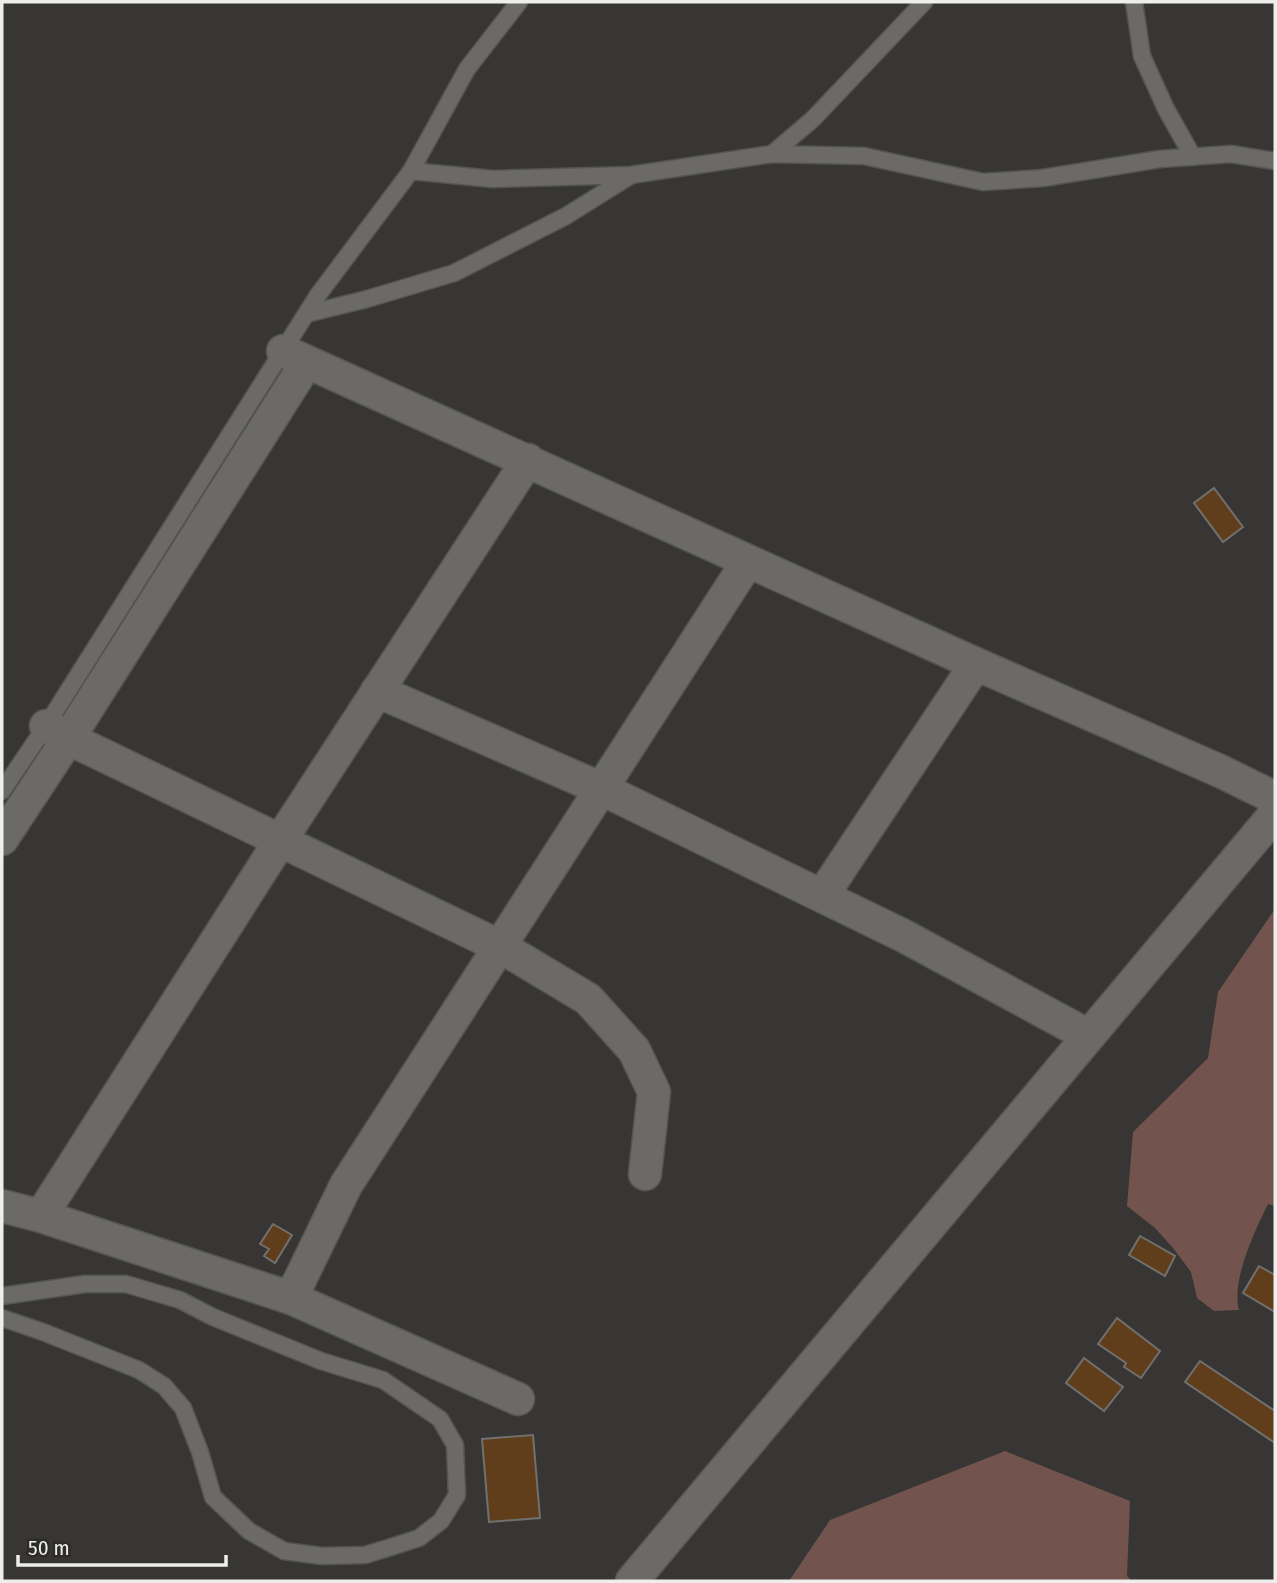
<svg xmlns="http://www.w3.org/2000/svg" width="1277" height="1583" viewBox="0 0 1277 1583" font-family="'Fira Sans Condensed',sans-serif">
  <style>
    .green { fill: #72534d }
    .building { fill: #603e1c; stroke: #72706e; stroke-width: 2 }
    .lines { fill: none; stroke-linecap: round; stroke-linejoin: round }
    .lane-casing { stroke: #545452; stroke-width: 19 }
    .street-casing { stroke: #545452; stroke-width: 35 }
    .lane { stroke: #6b6a67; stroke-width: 16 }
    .street { stroke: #6b6a67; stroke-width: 32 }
  </style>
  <rect width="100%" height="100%" fill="#373634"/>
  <path class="green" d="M1275,909v297l-7,-2c-13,26 -37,77 -29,106l-25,1 -17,-13 -6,-26 -18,-24 -18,-20 -28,-22 6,-74 75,-74 10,-66z
    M1005,1451l125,50 -3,75 5,5h-343l41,-61z"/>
  <path class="building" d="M1214,488l29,39 -20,15 -29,-39z
    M273,1224l19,11 -17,28 -11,-7 5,-7 -9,-5z
    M1140,1236l35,20 -10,20 -36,-21z
    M1259,1266l16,9v37l-32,-19z
    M1117,1318l43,33 -19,27 -17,-11 2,-4 -28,-19z
    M1084,1358l39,29 -19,24 -38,-28z
    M1200,1361l75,50v32l-90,-61z
    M533,1435l7,83 -51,4 -7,-83z"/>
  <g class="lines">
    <defs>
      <path id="lane" d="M1134,2l8,54 24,53 27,48
        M772,154l41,-35 111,-117
        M411,171l82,8 138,-4 141,-21 92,2 119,26 60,-4 117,-19 71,-5 44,7
        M306,314l61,-15 87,-26 112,-57 64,-40
        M2,791l44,-65 272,-431 93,-124 56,-102 52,-67
        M2,1296l83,-12h41l54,16 33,17 108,44 62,19 57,39 15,26 2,50 -16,26 -22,17 -28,9 -26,8 -43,1 -38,-5 -35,-20 -36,-34 -13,-45 -17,-44 -19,-22 -25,-16 -96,-38 -41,-14"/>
      <path id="street" d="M283,351l693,313 244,107 55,27
        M377,691l225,98 302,147 183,99
        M46,726l38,20 417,201 87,52 46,51 20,42 -9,82
        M2,839l66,-100 239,-377
        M822,896l154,-232
        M2,1206l39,10 250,82 227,101
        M41,1216l239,-375 248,-381
        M291,1298l55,-113 402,-624
        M632,1581l643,-767"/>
    </defs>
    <use href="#lane" class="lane-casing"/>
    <use href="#street" class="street-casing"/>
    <use href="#lane" class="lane"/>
    <use href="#street" class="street"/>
  </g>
  <rect width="1277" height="1583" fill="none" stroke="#eeeeed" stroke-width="7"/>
  <path d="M18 1555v10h208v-10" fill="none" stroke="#eeeeed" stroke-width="3.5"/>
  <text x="28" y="1555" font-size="21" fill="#eeeeed" stroke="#2d2c2a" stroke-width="5" paint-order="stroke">50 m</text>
</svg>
